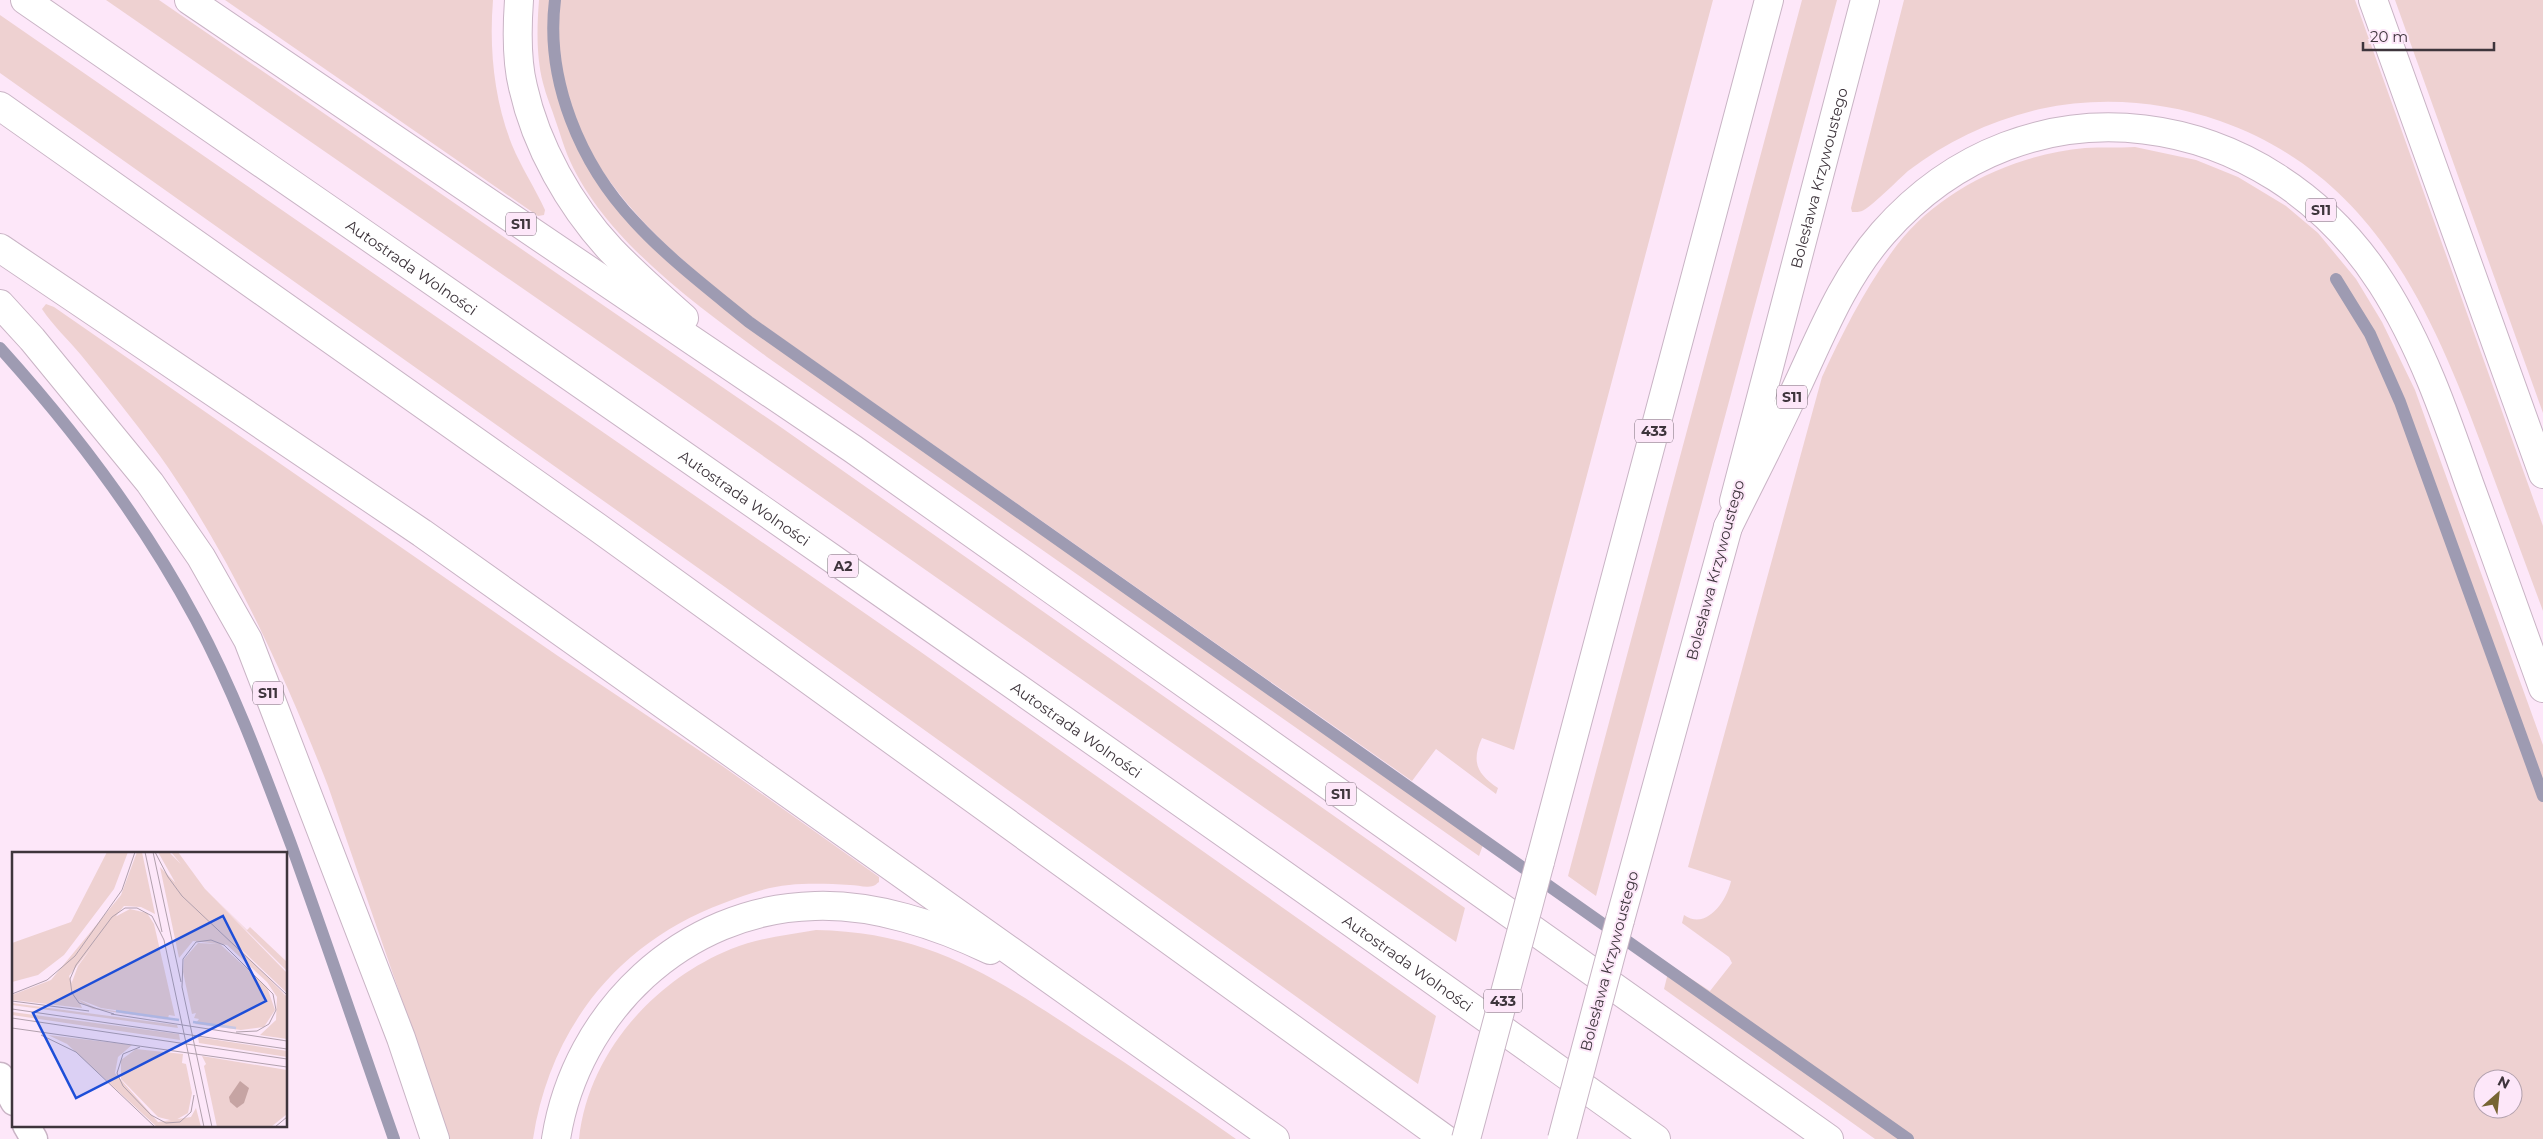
<svg xmlns="http://www.w3.org/2000/svg" width="2543" height="1139" viewBox="0 0 2543 1139" font-family="Montserrat,sans-serif">
  <style>
    .green { fill: #eed1d1; fill-rule: evenodd }
    .lines { fill: none; stroke-linecap: round; stroke-linejoin: round }
    .stream { stroke: #9e9bb2; stroke-width: 12 }
    .service-casing { stroke: #c9b4c5; stroke-width: 29 }
    .secondary-casing { stroke: #c9b4c5; stroke-width: 30 }
    .trunk-casing { stroke: #c9b4c5; stroke-width: 30 }
    .motorway-casing { stroke: #c9b4c5; stroke-width: 30 }
    .service { stroke: #fff; stroke-width: 26 }
    .secondary { stroke: #fff; stroke-width: 28 }
    .trunk { stroke: #fff; stroke-width: 28 }
    .motorway { stroke: #fff; stroke-width: 28 }
    .trunk-bridge-casing { stroke: #c9b4c5; stroke-width: 30; stroke-linecap: butt }
    .trunk-bridge { stroke: #fff; stroke-width: 28 }
    .labels { text-anchor: middle; dominant-baseline: central; stroke-width: 4; stroke-linejoin: round; paint-order: stroke }
    .shield { fill: #fde7f9; stroke: #776a75; stroke-width: 1 }
    .shield-label { font-size: 14px; font-weight: bold; fill: #3e353c }
    .street-label { font-size: 15px; fill: #3e353c; stroke: #fde7f9 }
    .inset-river { fill: none; stroke: #c7c7e4; stroke-width: 2.5 }
    .inset-road { fill: none; stroke: #b1a0ad; stroke-width: 1 }
    .view { fill: #1d4ed8; fill-opacity: 0.15; stroke: #1d4ed8; stroke-width: 2.5 }
    .inset-edge { fill: none; stroke: #3e353c; stroke-width: 2.5 }
  </style>
  <rect width="100%" height="100%" fill="#fde7f9"/>
  <path class="green" d="M106,0h53l623,428 683,480 -9,34 -794,-557z
    M225,0h268c-4,48 1,100 19,145 9,22 23,43 33,65l-1,5 -6,1z
    M539,0h11c-10,84 26,160 79,223 34,39 78,71 118,103l737,516 -5,14 -712,-499c-71,-53 -165,-118 -200,-203 -4,-10 -7,-21 -11,-32 -4,-13 -10,-26 -13,-39 -7,-27 -6,-56 -4,-83z
    M559,0h1154l-199,750 -32,-12c-11,24 -5,36 16,50l-2,6 -60,-45 -24,32 -659,-463c-102,-80 -212,-175 -194,-318z
    M1802,0h35l-241,896 -28,-20z
    M1904,0h451l188,526v85c-20,-54 -40,-108 -60,-162 -52,-140 -110,-274 -263,-328 -57,-20 -120,-25 -180,-12 -48,11 -93,32 -132,62 -9,8 -39,38 -46,40 -2,1 -7,1 -10,1l-1,-4z
    M2395,0h148v413z
    M0,15l918,635 518,366 -18,68 -693,-497 -725,-514z
    M2135,147l61,13 42,17 48,29 32,27 38,46 26,43 33,68 128,355v394h-668l-211,-150 6,-24 40,26 22,-28 -3,-6 -47,-34 2,-8c23,16 43,-15 47,-34l-43,-14 134,-490c21,-45 44,-91 75,-132 43,-56 119,-91 188,-97 16,-1 33,0 50,-1zM2483,1079h30v30h-30z
    M46,304l8,3 504,349 163,109 158,112v5c-3,2 -3,3 -6,4 -7,2 -16,-1 -23,-1 -20,-1 -40,-2 -61,0 -23,2 -44,10 -65,18 -106,39 -174,125 -191,236h-83l-122,-353c-43,-111 -99,-233 -168,-330 -25,-34 -52,-68 -79,-101 -13,-16 -28,-29 -39,-46z
    M816,930c111,2 177,46 266,105 52,33 103,68 154,104h-657c9,-85 74,-158 152,-190 27,-11 56,-14 85,-19z"/>
  <g class="lines">
    <path class="stream" d="M555,0c-10,80 25,164 80,222 34,37 75,68 114,100l1159,817
      M2336,279l34,55 30,68 143,394
      M0,348c75,83 143,173 196,272 39,73 67,150 96,227 35,97 68,195 102,292"/>
    <defs>
      <path id="service" d="M0,1076l14,26
        M26,1125l8,14"/>
      <g id="secondary">
        <path id="s1" d="M1734,501l131,-501"/>
      </g>
      <path id="trunk" d="M1540,862l229,-862
        M1620,920l108,-393"/>
      <g id="motorway">
        <path id="s2" d="M25,0c546,376 1092,754 1631,1139"/>
        <path d="M189,0l664,449 976,690"/>
        <path d="M519,0c-2,28 -3,59 4,87 13,59 47,119 88,163 23,24 48,46 73,68"/>
        <path d="M2373,0l170,474"/>
        <path d="M0,106l597,421 848,612"/>
        <path d="M0,248l422,285 853,606"/>
        <path d="M0,304l32,35 118,144 51,74 47,83 153,398 34,101"/>
        <path d="M1728,527c21,-43 43,-85 63,-128 28,-58 49,-117 92,-166 145,-165 385,-128 499,51 39,61 63,130 87,199 25,68 49,136 74,205"/>
        <path d="M556,1139c20,-127 127,-230 259,-233 59,-2 123,19 175,44"/>
      </g>
    </defs>
    <use href="#service" class="service-casing"/>
    <use href="#secondary" class="secondary-casing"/>
    <use href="#trunk" class="trunk-casing"/>
    <use href="#motorway" class="motorway-casing"/>
    <use href="#service" class="service"/>
    <use href="#secondary" class="secondary"/>
    <use href="#trunk" class="trunk"/>
    <use href="#motorway" class="motorway"/>
    <defs>
      <path id="trunk-bridge" d="M1466,1139l74,-277
        M1562,1139l58,-219"/>
    </defs>
    <use href="#trunk-bridge" class="trunk-bridge-casing"/>
    <use href="#trunk-bridge" class="trunk-bridge"/>
  </g>
  <g class="labels">
    <g class="shield">
      <rect x="2306" y="198.5" width="30" height="23" rx="4"/>
      <rect x="506" y="212.5" width="30" height="23" rx="4"/>
      <rect x="1777" y="385.5" width="30" height="23" rx="4"/>
      <rect x="1635" y="419.5" width="38" height="23" rx="4"/>
      <rect x="828" y="554.5" width="30" height="23" rx="4"/>
      <rect x="253" y="681.5" width="30" height="23" rx="4"/>
      <rect x="1326" y="782.5" width="30" height="23" rx="4"/>
      <rect x="1484" y="989.5" width="38" height="23" rx="4"/>
    </g>
    <g class="shield-label">
      <text x="2321" y="210">S11</text>
      <text x="521" y="224">S11</text>
      <text x="1792" y="397">S11</text>
      <text x="1654" y="431">433</text>
      <text x="843" y="566">A2</text>
      <text x="268" y="693">S11</text>
      <text x="1341" y="794">S11</text>
      <text x="1503" y="1001">433</text>
    </g>
    <g class="street-label">
      <text stroke="none"><textPath href="#s1" startOffset="334">Bolesława Krzywoustego</textPath></text>
      <text stroke="none"><textPath href="#s2" startOffset="470">Autostrada Wolności</textPath></text>
      <text stroke="none"><textPath href="#s2" startOffset="875">Autostrada Wolności</textPath></text>
      <text transform="translate(1715 570) rotate(-75)">Bolesława Krzywoustego</text>
      <text stroke="none"><textPath href="#s2" startOffset="1280">Autostrada Wolności</textPath></text>
      <text transform="translate(1609 961) rotate(-75)">Bolesława Krzywoustego</text>
      <text stroke="none"><textPath href="#s2" startOffset="1685">Autostrada Wolności</textPath></text>
    </g>
  </g>
  <g transform="translate(12 852)">
    <rect width="275" height="275" fill="#fde7f9"/>
    <path d="M95,0h21l-14,37 -50,66 -26,20 -26,7v-39l59,-21zM125,0h5l13,62 -14,-7 -17,-1 -55,70 13,32 -70,-8v-5l39,-15 70,-85zM146,0h11l118,121v20l-107,-102zM159,0h7l27,37 42,41 3,-3 37,35v9l-103,-103zM148,15l127,130v42l-27,-4 16,-15 1,-23 -10,-15 -40,-37 -34,-4 -14,17zM118,57l17,4 7,11 21,92 -6,-1 -1,3 -67,-10 -23,-9 18,9 80,13 -83,-12 -12,-6 -7,-8 -2,-13 6,-16 35,-48zM186,91l22,1 47,43 8,23 -11,17 -23,3 -46,-6 4,-5 -5,-1 2,-5 -4,1 -9,-42 1,-13zM0,151l165,22 1,3 -166,-23zM0,160l167,22 1,6 -168,-25zM36,183l84,10 -14,12 -3,16 43,49 33,-5 5,-9 5,19h-44l-90,-83zM186,185l89,14v6l-88,-14zM124,197l47,5 -1,9 4,1 6,29 -4,20 -14,8 -16,-4 -37,-38v-19zM190,204l85,14v44l-16,13h-54l-13,-61 2,-2z" fill="#eed1d1"/>
    <path d="M228,229l9,7 -5,15 -7,5 -7,-6 -1,-5z" fill="#c6a4a3"/>
    <path class="inset-river" d="M104,159l63,9M181,170l43,6"/>
    <path class="inset-road" d="M133,0l17,80M141,0l28,130M143,0l13,25 14,19 105,99M0,142l35,-14 28,-24 47,-66 13,-38M0,149l77,10M0,157l275,40M99,162l176,27M102,162l-35,-11 -7,-10 -2,-14 6,-14 36,-48 13,-9h12l15,8 12,24 40,187M0,166l275,41M0,176l275,39M29,183l35,17 79,75M128,195l-17,7 -6,19 6,13 28,29 15,8 14,-1 11,-10 3,-17M200,275l-30,-140 1,-28 13,-17 15,-2 13,5 49,49 3,16 -7,14 -12,7 -21,1M263,275l12,-10"/>
    <path class="view" d="M211,64l43,85 -190,97 -43,-85z"/>
    <rect width="275" height="275" class="inset-edge"/>
  </g>
  <g transform="translate(2498 1094) rotate(27)"><circle r="24" fill="#fde7f9" stroke="#b1a0ad"/>
  <path d="M0-4L9 19L0 12L-9 19Z" fill="#776533"/>
  <text y="-8" font-size="14" font-weight="bold" text-anchor="middle" fill="#3e353c">N</text>
  </g>
  <path d="M2363 42v8h131v-8" fill="none" stroke="#3e353c" stroke-width="2.5"/>
  <text x="2370" y="42" font-size="15" fill="#3e353c" stroke="#fde7f9" stroke-width="4" paint-order="stroke">20 m</text>
</svg>
